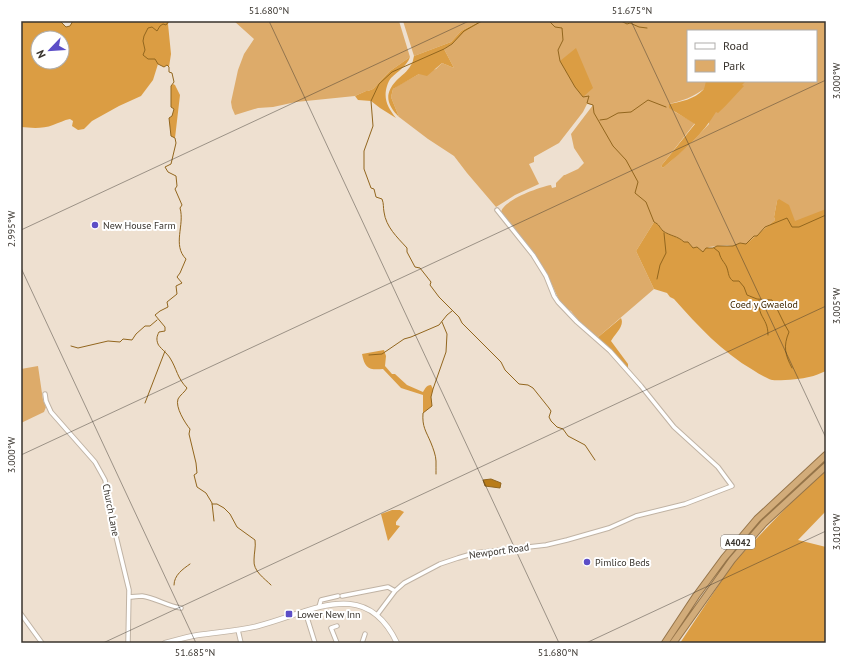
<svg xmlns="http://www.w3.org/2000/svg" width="847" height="664" viewBox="0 0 847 664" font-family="'PT Sans',sans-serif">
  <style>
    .green { fill: #ddab6a; fill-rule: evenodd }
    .forest { fill: #db9d43; fill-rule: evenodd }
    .water { fill: #b97c18; stroke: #92661e }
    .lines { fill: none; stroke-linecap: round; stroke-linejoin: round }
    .stream { stroke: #92661e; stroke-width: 1 }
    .minor-casing { stroke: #c0b3a4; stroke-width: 5.5 }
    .tertiary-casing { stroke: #c0b3a4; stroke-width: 6 }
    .trunk-casing { stroke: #957449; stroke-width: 8 }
    .minor { stroke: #fff; stroke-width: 3.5 }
    .tertiary { stroke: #fff; stroke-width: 4.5 }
    .trunk { stroke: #d2ac7a; stroke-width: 6 }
    .ticks { fill: none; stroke: #38332d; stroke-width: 1; stroke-opacity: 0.45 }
    .poi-dot { fill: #5c4ec7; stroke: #fff; stroke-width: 1.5 }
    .labels { text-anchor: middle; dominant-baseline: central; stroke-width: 4; stroke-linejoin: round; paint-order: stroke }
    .shield { fill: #fff; stroke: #74706c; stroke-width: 1 }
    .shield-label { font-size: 9px; font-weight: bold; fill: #38332d }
    .poi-label { font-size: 10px; fill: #38332d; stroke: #fff; text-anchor: start }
    .park-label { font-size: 10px; fill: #402700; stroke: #fff }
    .street-label { font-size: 10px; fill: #38332d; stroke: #fff }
    .neatline { fill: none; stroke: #38332d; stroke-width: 1.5 }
    .ticks-label { font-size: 10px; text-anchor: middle; fill: #38332d }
  </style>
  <rect width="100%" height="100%" fill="#eee0d0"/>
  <path class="green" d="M234,21h165l11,36 -20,14 -17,18 -5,2h-2l-11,5 -59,6 -23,5 -15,1 -23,7 -3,-7 -1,-6 7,-32 6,-16 10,-15z
    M403,21h77l-19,10 -10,11 -37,14z
    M482,21h344v194l-27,12 -22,-26 -3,16 1,3 -29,24 -6,-1 -7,3 -6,-1 -18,2 -6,5 -6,-5 -4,1 -5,-6h-4c-6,-6 -14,-6 -21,-11 -3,-3 -4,-7 -9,-9l-18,29 18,38 -57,49 -17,-15 -9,-12 -4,-2 -8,-9 -11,-24 -17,-27 -30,-36c0,-12 38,-26 50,-28l1,3 4,-1v-4l8,-8h1l13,-6 6,-6 -10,-15 -3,-14 22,-29 -6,-1 -4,8 -24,31 -25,14v5l-5,2 10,20 -24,11 -19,12 -29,-34 -13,-17 -26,-17 -29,-22 -8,-20 2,-8 6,-4 20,-11 17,-5 6,-6 12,5 -10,-19 8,-5 12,-13zM688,31h128v50h-128zM704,89l5,35 -18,19 -28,25 -2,-2 34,-43 -20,-11 -6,-8c13,-3 24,-7 35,-15z
    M38,366l5,34 3,7 -2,5 -23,11v-54z"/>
  <path class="forest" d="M21,21h39l6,6 4,-1 2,-5h97l-1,3 3,30 -2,13 -2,-2 -3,2 -6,-3 -5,16 -12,16 -22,10 -27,15 -8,8 -6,1 -6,-4 1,-5 -3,-2c-6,1 -11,4 -17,6 -10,4 -22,3 -32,2zM38,38h24v24h-24z
    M480,21h2l-18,11 -12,12 -8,5 10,19 -12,-5 -15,13 -8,-2 -26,15 -2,8 8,20c-11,-11 -16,-22 -3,-36 5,-5 12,-10 15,-16 2,-2 2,-6 3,-9l37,-14 10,-11z
    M576,48l17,40 -10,9 -8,-10 -15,-26z
    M410,57c-3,9 -12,14 -19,21 -2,2 -3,5 -4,8 -4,13 1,22 9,32l-16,-10 -9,-7 -13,-1 -3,-4 11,-5h2l5,-2 17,-18z
    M706,81h40l-4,4 2,1c-9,9 -17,19 -26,27l-2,-1c-13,22 -33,39 -53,56l-2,-2 34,-42 -26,-16v-4c11,-2 26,-5 34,-14 2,-2 2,-6 3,-9z
    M173,84l2,1 5,10 -5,43 -4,-2 -2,-18 3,-2 2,-7 -3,-2v-21z
    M779,199l10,6 6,16 31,-12v162c-6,2 -11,5 -17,6 -6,2 -31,4 -37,3 -6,-2 -13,-6 -19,-10 -31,-18 -55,-44 -79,-71l-4,-2 -3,-4 -13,-4 -18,-38 18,-29c5,2 6,6 9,9 7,5 15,5 21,11h4l5,6 4,-1 6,5 3,-4h7l4,-2h16l7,-3 6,1 29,-24 -1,-3 3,-16z
    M621,318c4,8 -6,16 -10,23l17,23v5l-19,-21 -12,-10z
    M384,350l2,6 -1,10 7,8h3l12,11 16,7c2,-3 3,-7 8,-7l2,4 -2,8 1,9 -9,7v-18l-22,-7 -18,-19c-14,1 -18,0 -21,-15z
    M826,471v40l-28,29 28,7v96h-146l54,-81 68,-71z
    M392,510h8l4,2 -8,10v3l4,1 -12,15 -7,-27z"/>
  <path class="water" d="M491,479l10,4 -1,5 -15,-2 -2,-6z"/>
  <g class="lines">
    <path class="stream" d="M60,21l6,6 4,-1 3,-5
      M169,21l-3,4 -3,-1 -3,2 -3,5 -5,-4 -4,1 -4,8 -1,5 2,9 -2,5 5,4h7l3,5 6,3 3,-2 2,2v5l3,1 2,9 -3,4v21l3,2 -2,7 -3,2 2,18 4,2 1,5 -5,21 -6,3 3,5 8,4 1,10 -2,3 7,16 -2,3c5,17 -8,37 6,51l-6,14 -3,4 5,6 -6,3 1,8 -10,8 1,5 -8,4 -5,4 10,12v4l-6,1c-2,4 -3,7 -1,12 1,3 9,9 12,14 7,11 7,20 17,30 -2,4 -7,7 -9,11 -3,8 7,24 12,30l-1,5 7,29 1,10 -3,2 3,12 9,6 6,10 2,18
      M482,21l-18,10 -12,13 -8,5 -52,23 -13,12 -8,17 2,25 -9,25v18l7,19 3,1 2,8 6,2c2,5 1,8 2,13 2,15 13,25 23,36v4l8,15 5,1 11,14 -1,3 9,12 20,20 3,6 39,39 4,8 14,14 9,1 5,3 16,20 2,3 -2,6 2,4 6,6 6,2 5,7 17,9 10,15
      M549,21l6,6 7,1 1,12 -5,10 2,11 15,26 8,10 6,-1 -2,7 6,2 1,8 19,33 13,14 12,22 -3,11 11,9 8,20c5,2 6,6 9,9 7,5 15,5 21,11h4l5,6 4,-1 6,5 3,-4h7l4,-2h16l7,-3 6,1 8,-8h3l8,-9 22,-9 5,9h7l27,-12
      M621,21l6,3 3,-1 9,4 8,1
      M600,120l7,-1 11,-6 13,-1 17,-12 18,7
      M714,248l5,4c2,9 6,10 8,16 2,6 1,9 6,13h6l5,6 3,8 10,4 15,1c7,11 10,21 17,32 -6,14 -4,23 3,36
      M657,279l3,-14 6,-12 -2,-20
      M759,300c0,4 0,10 2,14 4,8 7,11 7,21
      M71,346l7,2 30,-7 12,1 3,-3 9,1 4,-6 9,-8h5l7,-6
      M369,355l13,-1 22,-15 7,-2 28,-12 8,-10 5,-4
      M145,403l20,-52
      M436,474c0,-5 0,-9 0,-13 0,-5 -3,-13 -5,-18 -5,-12 -9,-16 -8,-30l9,-7 -1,-9 2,-8 13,-37 1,-18 -5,-12
      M212,504h5l7,4 6,6 7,13 18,13c1,7 -1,13 -1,20 -1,11 10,18 17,25
      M174,585c0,-10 9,-16 16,-21"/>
    <defs>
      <path id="minor" d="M45,394l1,7 5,11 44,50 10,18 9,48 15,62 -1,53
        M342,596l46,-9 7,4
        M129,597c4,0 9,-1 13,-1 14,2 25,10 39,12
        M319,607l2,-7 17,-4
        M305,611l10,32
        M21,614l21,29
        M377,615l18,-24 9,-8 36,-19 18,-6 17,-5 71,-8 21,-5 42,-12 27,-12 49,-12 47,-18 -14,-19 -44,-40 -33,-41 -31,-35 -33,-29 -19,-20 -4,-6 -8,-20 -13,-21 -36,-45
        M238,630l3,13
        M337,643l-6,-15 6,-2
        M362,643l3,-9"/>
      <path id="tertiary" d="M165,643c11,-3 21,-6 33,-8 20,-3 40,-4 60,-9 52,-13 107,-51 139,17"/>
      <path id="trunk" d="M665,643l31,-47 28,-38 33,-39 69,-64
        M673,643l59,-83 32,-37 62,-57"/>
    </defs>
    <use href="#minor" class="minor-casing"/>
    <use href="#tertiary" class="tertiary-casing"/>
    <use href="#trunk" class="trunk-casing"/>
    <use href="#minor" class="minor"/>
    <use href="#tertiary" class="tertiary"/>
    <use href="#trunk" class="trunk"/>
  </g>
  <path class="ticks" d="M269,21l290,622M631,21l195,417M21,230l448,-209M21,268l175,375M21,455l805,-375M103,643l723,-337M586,643l240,-112"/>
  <g class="poi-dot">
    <circle cx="95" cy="225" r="4"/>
    <circle cx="587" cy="562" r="4"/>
    <rect x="285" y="610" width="8" height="8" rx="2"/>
  </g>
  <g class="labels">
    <rect class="shield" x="721" y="535" width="34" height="14" rx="3"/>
    <g class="shield-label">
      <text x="738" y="542">A4042</text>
    </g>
    <g class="poi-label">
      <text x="103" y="225">New House Farm</text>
      <text x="595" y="562">Pimlico Beds</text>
      <text x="297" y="614">Lower New Inn</text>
    </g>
    <g class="park-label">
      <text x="764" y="304">Coed y Gwaelod</text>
    </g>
    <g class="street-label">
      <text transform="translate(111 510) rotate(79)">Church Lane</text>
      <text transform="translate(499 551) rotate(-8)">Newport Road</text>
    </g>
  </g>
  <rect width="847" height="664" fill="none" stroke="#ffffff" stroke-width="44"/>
  <rect x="687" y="30" width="130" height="52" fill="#ffffff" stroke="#afadab"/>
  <rect x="695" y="43" width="20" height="6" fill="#ffffff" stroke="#afadab"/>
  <text x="723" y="50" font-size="12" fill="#38332d">Road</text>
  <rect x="695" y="60" width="20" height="12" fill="#ddab6a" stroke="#afadab"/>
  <text x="723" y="70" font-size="12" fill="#38332d">Park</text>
  <g transform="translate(50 50) rotate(245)"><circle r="19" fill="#ffffff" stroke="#afadab"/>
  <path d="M0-3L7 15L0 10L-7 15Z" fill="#5c4ec7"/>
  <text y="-6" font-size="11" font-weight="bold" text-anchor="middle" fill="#38332d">N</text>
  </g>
  <rect x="22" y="22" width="803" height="620" class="neatline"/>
  <g class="ticks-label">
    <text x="269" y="14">51.680°N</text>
    <text x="632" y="14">51.675°N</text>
    <text transform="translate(836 81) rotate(-90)" y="4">3.000°W</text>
    <text transform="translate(11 229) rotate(-90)" y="4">2.995°W</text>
    <text transform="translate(836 306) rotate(-90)" y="4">3.005°W</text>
    <text transform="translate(11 455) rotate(-90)" y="4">3.000°W</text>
    <text transform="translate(836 532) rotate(-90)" y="4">3.010°W</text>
    <text x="195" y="656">51.685°N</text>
    <text x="558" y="656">51.680°N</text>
  </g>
</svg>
